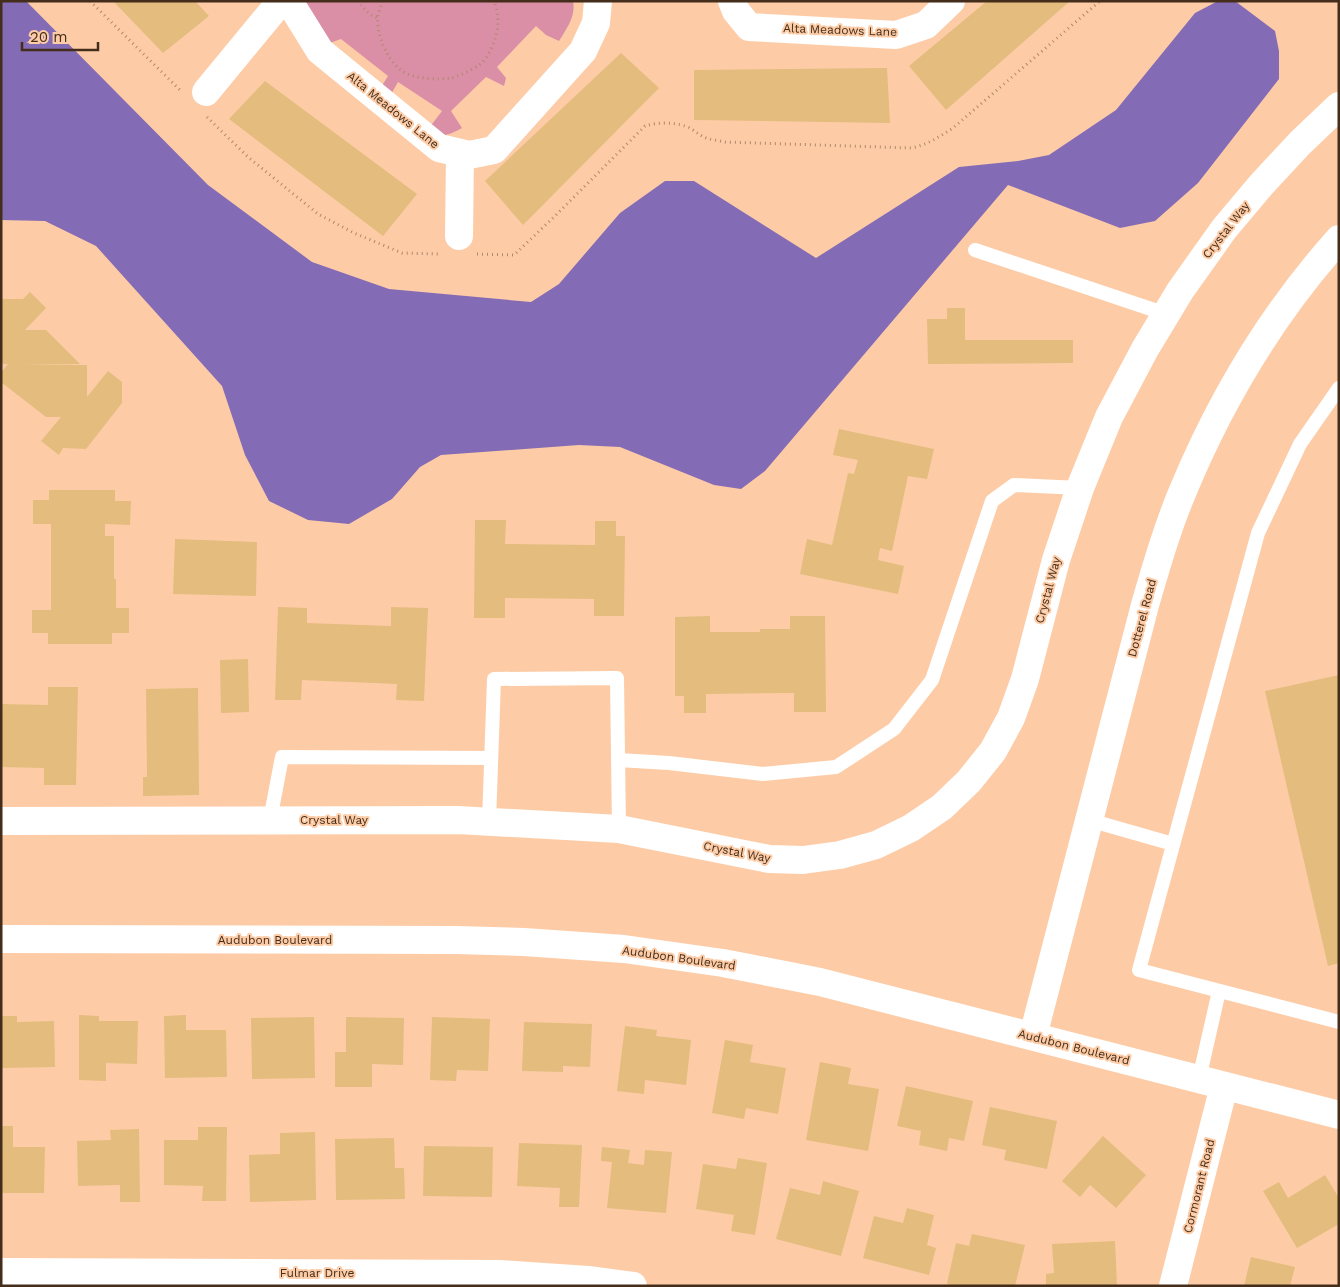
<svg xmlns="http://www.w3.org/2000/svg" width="1340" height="1287" viewBox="0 0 1340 1287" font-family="'Work Sans',sans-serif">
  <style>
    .green { fill: #da8fa7 }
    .water { fill: #846bb5 }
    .building { fill: #e4bc7d }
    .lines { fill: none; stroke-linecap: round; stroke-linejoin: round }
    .path { stroke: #af896b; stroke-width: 3; stroke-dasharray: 1 4; stroke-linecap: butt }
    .lane { stroke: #fff; stroke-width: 14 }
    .street { stroke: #fff; stroke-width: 28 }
    .labels { text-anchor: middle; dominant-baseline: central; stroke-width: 4; stroke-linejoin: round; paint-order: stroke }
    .street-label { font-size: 12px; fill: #442d1a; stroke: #fdcca7 }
  </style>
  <rect width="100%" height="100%" fill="#fdcca7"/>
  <path class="green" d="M296,1h277c3,15 -6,27 -14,40l-13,-6 -10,-9 -39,41 9,11 -2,8 -18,-9 -35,34 11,17c-13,7 -20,11 -33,0l13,-17 -44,-29 -9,16 -11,-6 10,-16 -47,-37 -14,5z"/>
  <path class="water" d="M1,1h25l182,184 104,77 77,27 142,13 28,-18 61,-71 45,-32h29l122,77 143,-91 59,-6 31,-6 67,-45 79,-97 23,-12h17l40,30 4,20v28l-81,104 -43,38 -35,7 -112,-43 -243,286 -24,18 -27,-4 -94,-38 -41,-2 -138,10 -21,12 -28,32 -43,25 -41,-4 -39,-19 -24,-46 -23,-69 -126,-140 -51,-25 -44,-1z"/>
  <path class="building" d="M113,1h82l14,15 -46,37z
    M987,1h83l-124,109 -37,-44z
    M621,53l38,35 -136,137 -38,-44z
    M887,68l3,55 -196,-3v-50z
    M265,81l152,113 -34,42 -154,-117z
    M30,292l16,16 -21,22h21l34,34 -59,1h66v32l21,-26 14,11v21l-36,46 -23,-1 -4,7 -18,-14 20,-24h-15l-45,-35v-9l7,-9h-5l-2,-2 1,-63h21z
    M947,308h18v32h108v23l-145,1 -1,-45h20z
    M839,429l95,20 -7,30 -19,-3 -16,75 -12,-3 -2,12 26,6 -6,28 -98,-20 7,-35 25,6 16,-72 6,1 4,-14 -25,-5z
    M49,490h66v11h16l-1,24 -25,-1v12h9v43h2v29h13v25h-17v11h-64v-11h-16v-23h19v-86h-18v-24h16z
    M475,520h31l-1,24 90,1v-24h21v15h9l-1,80h-30v-17l-89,-1v20h-31z
    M175,539l82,3 -1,54 -83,-2z
    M278,607l29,1v15l84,3v-19l37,1 -4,93 -28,-1 1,-16 -95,-4 -1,20h-26z
    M710,616v16h50v-3h30v-13h35l1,96h-32v-19l-88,1v19h-22v-17h-9v-79z
    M248,659l1,53 -28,1 -1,-53z
    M1339,675v288l-11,3 -63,-275z
    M48,687h30l-2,98h-32v-17l-43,-1v-63l47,1z
    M198,688l1,107 -56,1v-19h4l-1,-88z
    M79,1015l20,1v5h39l-1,43 -31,-1v18l-27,-1z
    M186,1015v15h40l1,47 -62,1 -1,-62z
    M1,1016h16v6l37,-1 1,46 -54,1z
    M314,1017l1,61 -63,1 -1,-61z
    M346,1017l58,1 -1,47 -31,-1v23h-37v-35h11z
    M432,1017l58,2 -2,52 -31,-1 -1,11 -26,-1z
    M524,1022l68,2 -2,43 -27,-1v6l-41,-1z
    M625,1026l32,4 -1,6 35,4 -5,45 -41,-5 -1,14 -27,-3z
    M725,1040l28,5 -3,17 36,6 -8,46 -32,-6 -2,11 -32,-6z
    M820,1062l31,6 -3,16 31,5 -11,62 -62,-11z
    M906,1086l67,15 -9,40 -15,-3 -2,13 -28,-6 2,-14 -24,-5z
    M990,1107l67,14 -10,48 -43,-9 2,-10 -24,-5z
    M1,1126h12v21h32l-1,46h-43z
    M198,1127h29l-1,74h-24l1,-15 -39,-1v-45h34z
    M139,1129l1,73h-20v-17l-42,1 -1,-45 34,-1 -1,-10z
    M315,1132l1,68 -66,2 -1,-47 31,-1v-21z
    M1103,1136l43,39 -30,33 -26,-23 -10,12 -18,-16z
    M394,1138l1,30h9l1,31 -69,1 -1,-61z
    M519,1143l63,2 -3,62h-20l1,-19 -43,-2z
    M424,1146l69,1 -1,50 -69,-1z
    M602,1147l28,3 -2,13 16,2 1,-15 27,2 -6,61 -59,-5 5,-46 -11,-1z
    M738,1158l29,5 -12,72 -24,-4 3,-16 -38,-6 7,-45 33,5z
    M1325,1175l14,23v26l-42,24 -34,-57 16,-9 9,16z
    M823,1181l36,10 -18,65 -65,-17 14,-51 30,7z
    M907,1208l27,7 -7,30 9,3 -7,27 -66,-17 11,-42 29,7z
    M972,1234l53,11 -10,41h-60l-8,-2 9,-41 13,3z
    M1115,1241l2,45h-71v-12l8,-1 -2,-29z
    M1251,1257l44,10 -5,19h-46z"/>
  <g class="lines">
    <path class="path" d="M90,1l90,89
      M357,1c9,8 9,13 21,17
      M383,1c-2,5 -4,10 -5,15 -2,19 9,44 24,55 11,8 36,9 49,7 7,-1 22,-9 28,-13 8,-5 13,-18 16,-26 4,-13 4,-25 -1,-38
      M207,117l41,40 70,57 36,19 48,20 39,1
      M477,254l37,1 41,-39 90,-90c13,-4 30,-4 43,1 8,4 13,10 21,12 5,1 11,2 16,3l186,6c16,-3 28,-11 42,-20l147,-127"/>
    <path class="lane" d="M975,250l191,64
      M1339,388l-39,56 -42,89 -119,437 200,52
      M618,760l51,3 94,11 73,-7 58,-38 38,-49 60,-179 22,-16 66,3
      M270,820l12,-63 209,1
      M1089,820l84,24
      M489,822l5,-143 123,-1 2,151
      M1199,1079l20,-88"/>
    <path class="street" d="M289,1l31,50 119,97 30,7 25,-5 89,-99 13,-28 2,-22
      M732,1l4,10 13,16 147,8 30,-10 25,-24
      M206,92l75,-91
      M459,236l1,-83
      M1,821l457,-1 161,9 150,30 34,1 37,-5 36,-10 35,-17 31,-21 27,-26 24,-30 18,-33 14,-39 31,-119 24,-72 29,-71 36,-68 35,-58 44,-62 37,-44 39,-42 39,-37
      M1,939l455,1 68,2 100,7 99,14 97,19 519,133
      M1033,1036l112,-431c11,-38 22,-76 37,-112 38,-92 90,-179 157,-254
      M1,1272l498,2 89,6 45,6
      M1173,1286l51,-200"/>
  </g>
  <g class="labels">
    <g class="street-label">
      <text transform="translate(840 30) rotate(2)">Alta Meadows Lane</text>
      <text transform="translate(393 110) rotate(39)">Alta Meadows Lane</text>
      <text transform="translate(1226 230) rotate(-52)">Crystal Way</text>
      <text transform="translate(1048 590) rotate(-75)">Crystal Way</text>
      <text transform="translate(1142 618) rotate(-75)">Dotterel Road</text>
      <text x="334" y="820">Crystal Way</text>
      <text transform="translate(737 852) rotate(11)">Crystal Way</text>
      <text x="275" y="940">Audubon Boulevard</text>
      <text transform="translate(679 958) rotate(8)">Audubon Boulevard</text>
      <text transform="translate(1074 1047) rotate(14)">Audubon Boulevard</text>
      <text transform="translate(1199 1186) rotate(-76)">Cormorant Road</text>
      <text x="317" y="1273">Fulmar Drive</text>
    </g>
  </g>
  <rect width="1340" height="1287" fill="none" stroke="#442d1a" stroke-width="5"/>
  <path d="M22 42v8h76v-8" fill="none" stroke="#442d1a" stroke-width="2.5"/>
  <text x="30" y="42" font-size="15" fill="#442d1a" stroke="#fdcca7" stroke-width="4" paint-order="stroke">20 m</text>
</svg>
